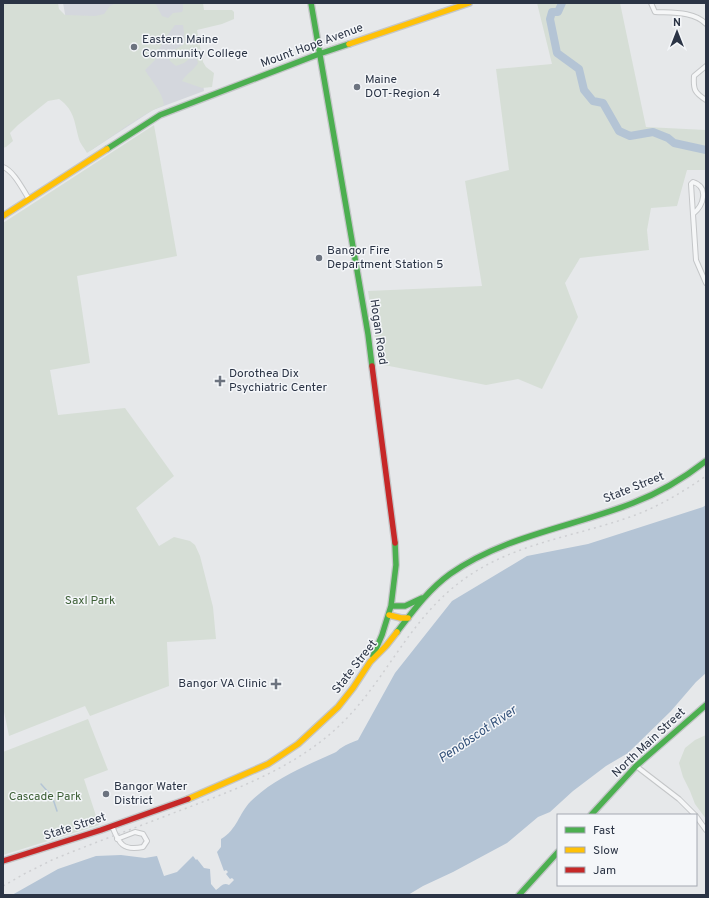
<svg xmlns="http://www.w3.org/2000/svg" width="709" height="898" viewBox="0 0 709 898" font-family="Overpass,sans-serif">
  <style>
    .built { fill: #d4d7dd }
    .green { fill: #d6ded6 }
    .water { fill: #b4c4d5 }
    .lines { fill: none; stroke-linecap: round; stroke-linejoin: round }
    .stream { stroke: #b4c4d5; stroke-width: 1.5 }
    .river { stroke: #b4c4d5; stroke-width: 8 }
    .street-casing { stroke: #c4c6c8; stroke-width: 6 }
    .fast-casing { stroke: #c4c6c8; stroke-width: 8 }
    .slow-casing { stroke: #c4c6c8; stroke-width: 8 }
    .jam-casing { stroke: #c4c6c8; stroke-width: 8 }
    .street { stroke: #f5f6f7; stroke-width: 4 }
    .fast { stroke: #4caf50; stroke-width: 5.5 }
    .slow { stroke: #ffc107; stroke-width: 5.5 }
    .jam { stroke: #c62828; stroke-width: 5.5 }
    .rail { stroke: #cecfd2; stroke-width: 1.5; stroke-dasharray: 2 4; stroke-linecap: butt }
    .poi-dot { fill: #6c737f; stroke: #f4f6f9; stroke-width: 1.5 }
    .labels { text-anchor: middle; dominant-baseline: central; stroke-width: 3; stroke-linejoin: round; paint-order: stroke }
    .poi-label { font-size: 12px; fill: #2b3445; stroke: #f4f6f9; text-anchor: start }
    .street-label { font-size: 12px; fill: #2b3445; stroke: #f4f6f9 }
    .park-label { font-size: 12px; fill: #3f6138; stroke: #f4f6f9 }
    .water-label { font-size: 13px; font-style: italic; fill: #34527a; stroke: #f4f6f9 }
  </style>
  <rect width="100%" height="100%" fill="#e6e8ea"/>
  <path class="built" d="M63,3h129l12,88 -51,19 -63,41z"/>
  <path class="green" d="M3,3h55l1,6 6,6 30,1 9,-2 6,-8 6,-3h39l7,13 6,2 5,-5 9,-1 1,-2v-7h20l1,7h28l2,2v7l-12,5 -25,6 6,32 3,5 8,6 -2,14 -10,1 -20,-7c4,-7 12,-11 16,-18l-3,-9 -11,9 -8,3 -6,-5 -3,-7c7,-6 13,-5 18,-12l-2,-17h-8l-12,16 -3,7 -6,5 2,6 -11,11c7,12 17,21 19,35 -28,12 -52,32 -77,48 -2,-4 -5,-7 -7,-11 -6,-18 -4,-31 -21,-43l-11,2 -30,24 -8,8 3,8 -7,6 -3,1z
    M537,3h83l26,124 60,3v40h-19l-10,36 -26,2 -4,22 2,20 -69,8 -15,25 13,34 -36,72 -24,-10 -32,6 -107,-21 -11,-73 114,-5 -17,-105 44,-11 -13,-101 56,-5z
    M154,125l23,131 -100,20 13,87 -40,7 8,45 67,-7 49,68 -38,32 23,38 15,-9 16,4 5,4 5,11 13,51 3,32 -49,3 2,44 -79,30 -5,-10 -76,30 -6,-29v-484z
    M88,719l20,51 -24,9 15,46 -96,30v-103z
    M706,735v84l-11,-15 -5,-13 -7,-14 -4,-14 6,-15 10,-8z"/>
  <path class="water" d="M706,505v168l-10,9 -25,29 -43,42 -22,13 -33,25 -23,21 -12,5 -31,26 -54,29 -30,14 -15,9h-396l46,-26 38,-13 25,-1 24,3 12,-2 7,20 13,-4 16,-16 3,4 1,-1 7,9 6,1 1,15 5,6c5,-3 7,-8 13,-5l5,-5 -2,-2 -2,1 -4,-5 2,-2 -2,-2 -2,1 -7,-19 4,-5v-8c16,-9 18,-26 30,-38 24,-23 54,-35 83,-48 3,-1 5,-4 7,-5 6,-4 12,-6 17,-8l37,-67 57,-72 75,-45 61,-12 115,-37z"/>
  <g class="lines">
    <path class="stream" d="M41,784l8,9
      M52,796l5,15"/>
    <path class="river" d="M562,3l-4,9h-6l-2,7 7,34 22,16 5,21 9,11 10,2 16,28 11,5 23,-4 15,6 6,5 32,7"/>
    <defs>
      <path id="street" d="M651,3l4,9c16,1 39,-1 51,12
        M706,66l-12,10c-1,14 1,17 12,24
        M3,167c11,4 20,23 26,32
        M693,214c11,-9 16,-27 0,-32l-2,2 5,76 10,23
        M636,766l43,33 16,16
        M696,816l10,14
        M112,826c7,18 11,25 31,21l4,-6 -4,-7 -8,-2 -18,7"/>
      <path id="fast" d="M311,3l57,331 4,32
        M107,149l53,-34 159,-61 30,-10
        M391,606l5,-41 -1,-22
        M397,632c16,-21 31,-42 53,-58 54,-38 122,-47 183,-71 26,-10 51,-25 73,-42
        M373,656l9,-21 9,-29h14l17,-8
        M591,815l45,-49 70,-61
        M519,895l39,-43"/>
      <path id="slow" d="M349,44l120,-41
        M3,216l104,-67
        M389,615l12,3h7
        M188,799l80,-35 30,-20 40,-37 15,-19 17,-26 16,-16 11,-14"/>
      <path id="jam" d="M372,366l23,177
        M3,861l98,-31 87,-31"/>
    </defs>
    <use href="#street" class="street-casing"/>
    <use href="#fast" class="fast-casing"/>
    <use href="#slow" class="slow-casing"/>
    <use href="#jam" class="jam-casing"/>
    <use href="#street" class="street"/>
    <use href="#fast" class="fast"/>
    <use href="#slow" class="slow"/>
    <use href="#jam" class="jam"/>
    <path class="rail" d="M3,886l21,-12 28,-14c41,-17 83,-32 124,-48 56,-21 117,-43 162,-85 51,-48 72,-114 135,-154 50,-32 110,-38 165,-59 25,-10 46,-23 68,-38"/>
  </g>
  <g class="poi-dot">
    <circle cx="134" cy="47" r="4"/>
    <circle cx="357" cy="87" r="4"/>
    <circle cx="319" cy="258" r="4"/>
    <path d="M218 375h4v4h4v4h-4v4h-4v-4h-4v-4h4z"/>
    <path d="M274 678h4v4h4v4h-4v4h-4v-4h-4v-4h4z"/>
    <circle cx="106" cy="794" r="4"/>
  </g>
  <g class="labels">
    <g class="poi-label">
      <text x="142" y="40">Eastern Maine<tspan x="142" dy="14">Community College</tspan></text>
      <text x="365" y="80">Maine<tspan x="365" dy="14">DOT-Region 4</tspan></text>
      <text x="327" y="251">Bangor Fire<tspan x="327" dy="14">Department Station 5</tspan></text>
      <text x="229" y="374">Dorothea Dix<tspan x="229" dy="14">Psychiatric Center</tspan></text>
      <text x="267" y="684" text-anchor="end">Bangor VA Clinic</text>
      <text x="114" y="787">Bangor Water<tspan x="114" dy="14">District</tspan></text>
    </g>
    <g class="street-label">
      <text transform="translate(312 46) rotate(-20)">Mount Hope Avenue</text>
      <text transform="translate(378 332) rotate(82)">Hogan Road</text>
      <text transform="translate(634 488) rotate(-22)">State Street</text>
      <text transform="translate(355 667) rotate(-52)">State Street</text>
      <text transform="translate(649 743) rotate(-43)">North Main Street</text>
      <text transform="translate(75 827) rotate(-18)">State Street</text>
    </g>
    <g class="park-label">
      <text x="90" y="601">Saxl Park</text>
      <text x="45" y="797">Cascade Park</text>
    </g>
    <g class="water-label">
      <text transform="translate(478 735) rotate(-34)">Penobscot River</text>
    </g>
  </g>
  <rect width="709" height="898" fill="none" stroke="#2b3445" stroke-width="8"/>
  <rect x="557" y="814" width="140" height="72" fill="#f4f6f9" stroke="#a4a8b1"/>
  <rect x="565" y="827" width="20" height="6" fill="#4caf50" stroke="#a4a8b1"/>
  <text x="593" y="834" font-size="12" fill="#2b3445">Fast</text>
  <rect x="565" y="847" width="20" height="6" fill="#ffc107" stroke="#a4a8b1"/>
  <text x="593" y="854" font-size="12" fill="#2b3445">Slow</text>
  <rect x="565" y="867" width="20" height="6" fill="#c62828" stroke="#a4a8b1"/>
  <text x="593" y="874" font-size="12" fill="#2b3445">Jam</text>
  <g transform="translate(677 32)" stroke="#f4f6f9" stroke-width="3" paint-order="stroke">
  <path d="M0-3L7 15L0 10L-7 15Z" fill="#2b3445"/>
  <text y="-6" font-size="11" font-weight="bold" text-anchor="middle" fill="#2b3445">N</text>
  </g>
</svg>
